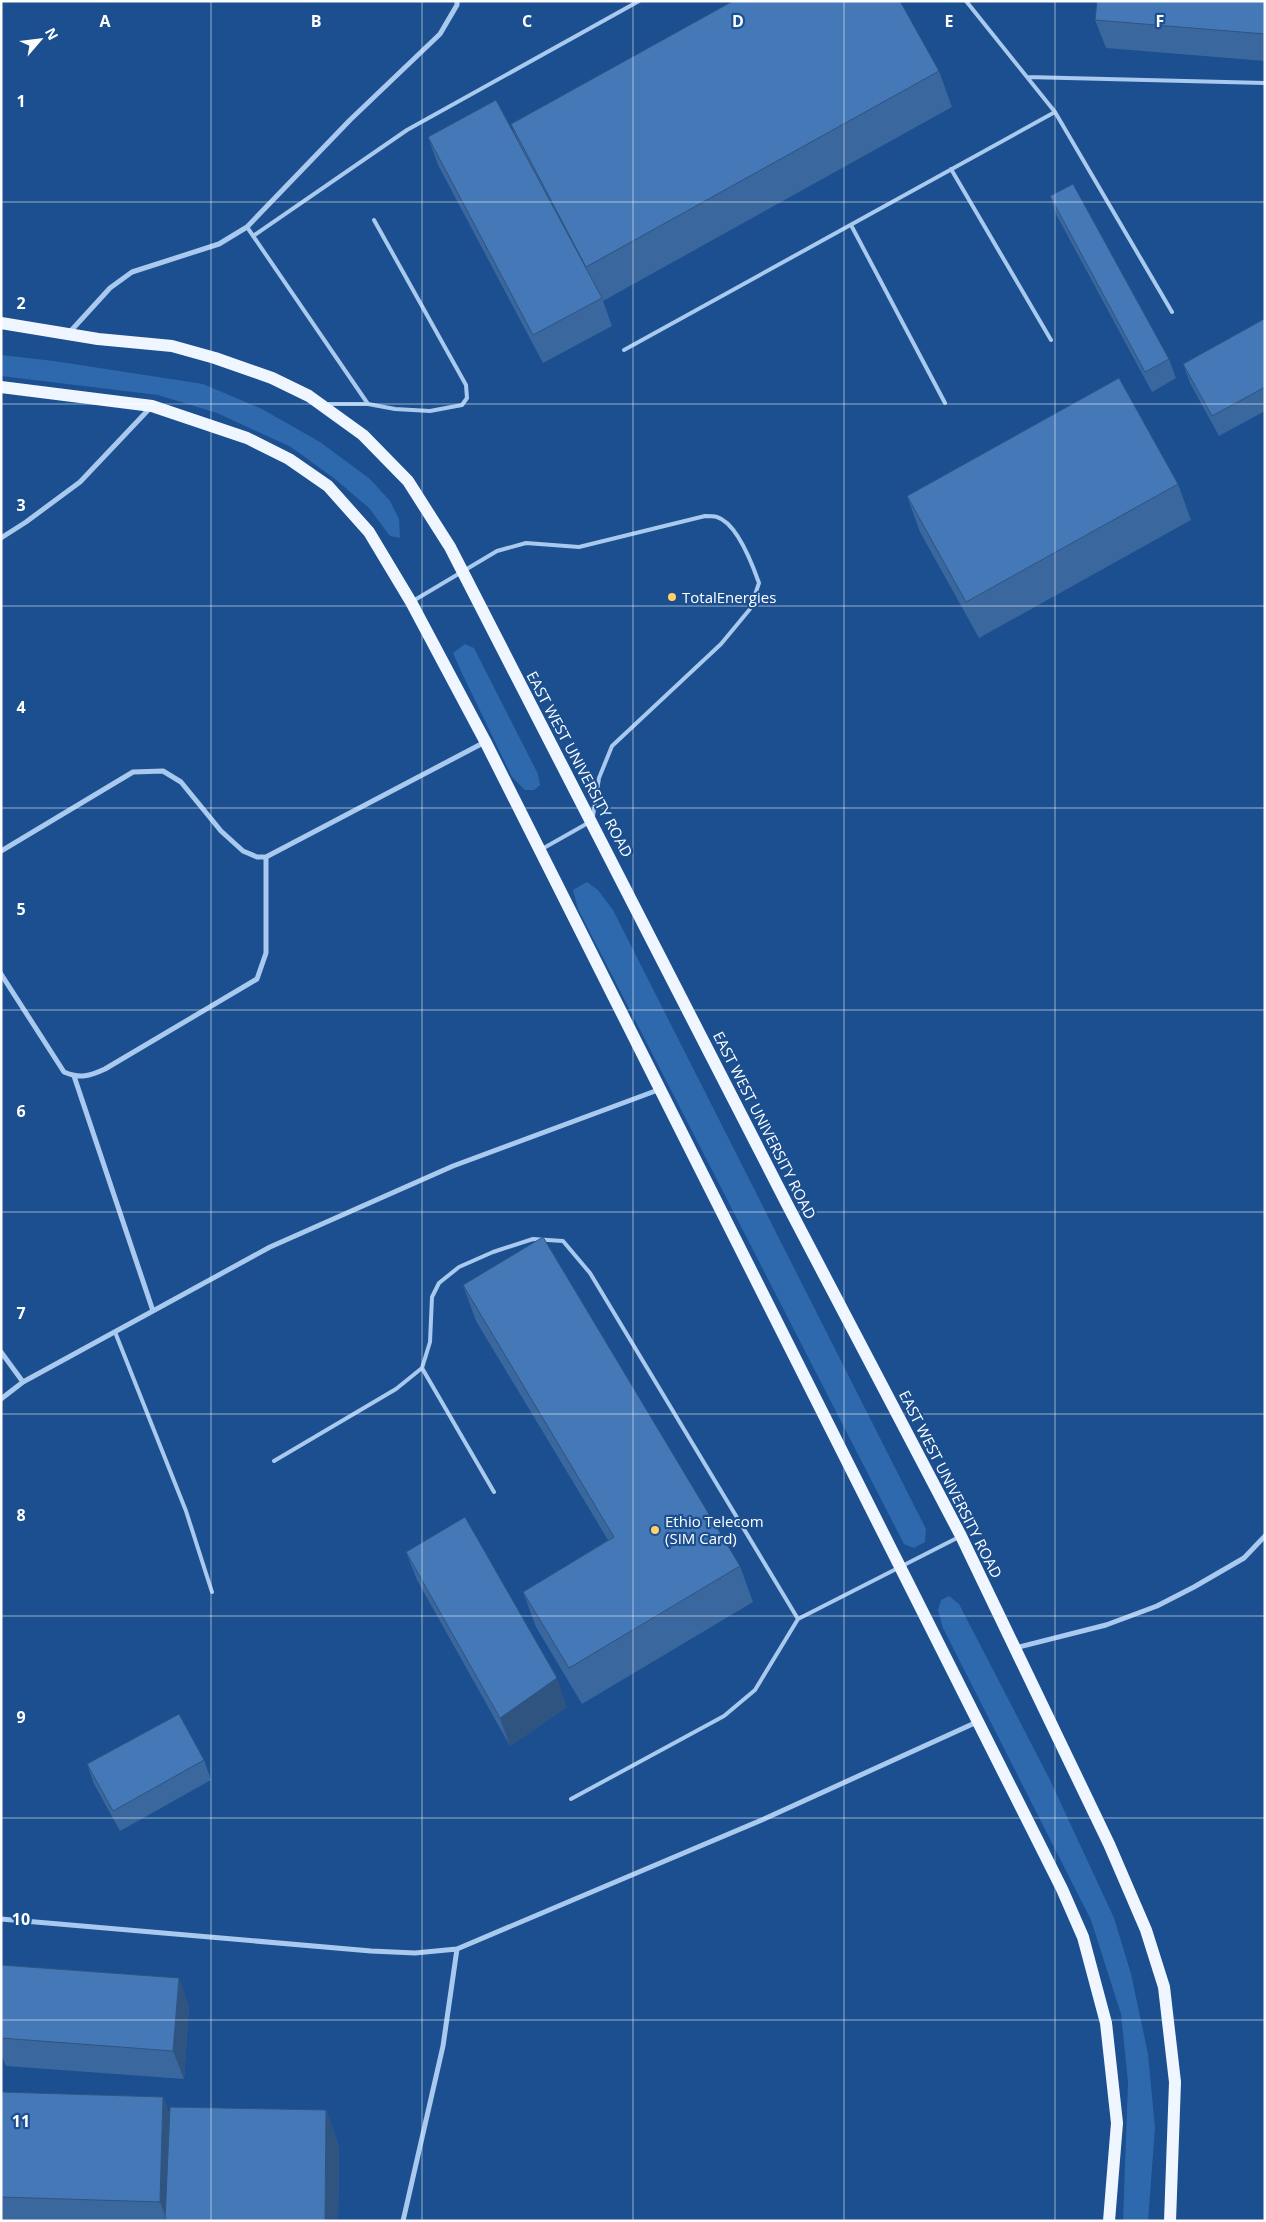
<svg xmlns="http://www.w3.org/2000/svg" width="1266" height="2222" viewBox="0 0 1266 2222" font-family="'Open Sans',sans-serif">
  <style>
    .green { fill: #2e69ad }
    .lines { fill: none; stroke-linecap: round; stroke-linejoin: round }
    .service { stroke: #a9c9ee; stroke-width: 4 }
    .minor { stroke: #a9c9ee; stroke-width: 5 }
    .primary { stroke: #f0f6ff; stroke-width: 12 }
    .wall { fill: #3a679d }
    .shaded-wall { fill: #305480 }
    .building { fill: #4478b7; stroke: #305480 }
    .grid { fill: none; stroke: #fff; stroke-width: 1; stroke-opacity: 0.55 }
    .poi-dot { fill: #ffd166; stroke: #1b4f8f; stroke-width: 2 }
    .labels { text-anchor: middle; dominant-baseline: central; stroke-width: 4.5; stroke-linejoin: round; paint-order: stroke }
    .poi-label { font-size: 15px; fill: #fff; stroke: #1b4f8f; text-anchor: start }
    .street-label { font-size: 15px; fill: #fff; stroke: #1b4f8f }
    .grid-label { font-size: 16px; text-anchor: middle; font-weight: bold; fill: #fff; stroke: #1b4f8f; stroke-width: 4.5; stroke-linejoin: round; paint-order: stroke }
  </style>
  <rect width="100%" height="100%" fill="#1b4f8f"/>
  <path class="green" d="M1,355l53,6 149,23 59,25 58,33 50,37 20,22 9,18 1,19 -10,-2 -21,-28 -34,-29 -44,-32 -74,-34 -59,-18 -157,-19z
    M465,644l9,4 64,126 2,11 -6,5h-9l-13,-13 -51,-106 -8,-18z
    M587,882l11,8 15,20 313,619 -1,13 -11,6 -10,-4 -326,-635 -5,-19z
    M949,1596l10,8 91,176 64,138 17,56 17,80 7,74 -7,93h-25l5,-139 -7,-68 -30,-94 -148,-292 -5,-18 3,-10z"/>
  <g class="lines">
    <path class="service" d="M966,1l89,111 117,200
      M1027,77l238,6
      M951,169l100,171
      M851,225l94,178
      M247,227l121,177
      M253,236l154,-106 232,-129
      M624,350l431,-238
      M326,404h42l27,5 35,2 32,-6 5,-7 -1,-13 -92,-165
      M413,601l84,-50 29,-8 53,4 126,-31c4,0 8,0 12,1 20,6 36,49 42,66l-9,26 -29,35 -109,102 -13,32 -6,38
      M542,849l46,-26
      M115,1332l71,179 26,81
      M422,1368l72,124
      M274,1461l122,-72 26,-21 8,-26 2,-45 7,-14 20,-16 34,-15 40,-13 30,2 27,32 208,346
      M571,1799l153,-83 31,-26 43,-71 161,-82"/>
    <path class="minor" d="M68,334l42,-46 22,-16 87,-28 28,-17 103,-107 90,-86 17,-29v-4
      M1,538l25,-16 54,-40 71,-75
      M1,851l132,-79 30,-1 18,11 40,49 22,20 14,6h9l219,-115
      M1,974l63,98c16,7 26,4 41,-3l152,-90 9,-26v-96
      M74,1076l79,235
      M1,1352l22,30
      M1,1399l22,-17 247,-135 183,-81 205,-76
      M1015,1648l91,-23 51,-19 37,-19 50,-29 21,-22
      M1,1919l370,32 44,2 42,-4 307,-130 213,-97
      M403,2221l40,-175 14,-97"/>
    <path class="primary" d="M1,323l97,16 74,7 43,12 57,20 37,18 54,39 45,46 42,66 338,659 173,330 148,308 37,86 18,57 11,95 -5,139
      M1,387l151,19 95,32 42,21 39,27 41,46 42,70 74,139 577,1148 21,48 23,86 11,100 -8,98"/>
  </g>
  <path class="wall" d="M1265,1v60l-159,-13 -11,-28z
    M939,71l13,36 -349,194 9,25 -69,37 -105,-198 -10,-28 86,-5 -3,-8z
    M1050,196l119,163 7,19 -24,14 -95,-176z
    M1265,321v90l-46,25 -29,-53 -7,-19z
    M1178,484l13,36 -212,118 -59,-106 -13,-36z
    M463,1285l277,281 13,36 -171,102 -46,-77 -13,-35 85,-52 -132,-219z
    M406,1552l161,155 -57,39 -93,-166z
    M204,1760l7,20 -91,51 -26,-47 -7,-20z
    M1,1965l188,41 -5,73 -178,-13 -5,-12z
    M1,2092l162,5 7,19 156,-6 13,36 -1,75h-337z"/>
  <path class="shaded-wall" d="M557,1678l10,29 -57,39 -10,-28z
    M179,1978l10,28 -5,73 -11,-28z
    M163,2097l13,36 -9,88 -7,-19z
    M326,2110l13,36 -1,75h-13z"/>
  <path class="building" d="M733,1h167l39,70 -353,196 -75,-143z
    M1097,1h168v33l-170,-14z
    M496,100l106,198 -69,37 -105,-198z
    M1073,184l96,175 -24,13 -95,-176z
    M1264,319l1,2v66l-53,29 -29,-52z
    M1119,378l59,106 -212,118 -59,-106z
    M543,1237l197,329 -171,102 -46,-76 91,-55 -151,-252z
    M465,1517l92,161 -57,40 -94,-166z
    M179,1714l25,46 -91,51 -26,-47z
    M1,1965l178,13 -6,73 -172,-13z
    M1,2092l162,5 -3,105 -159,-5z
    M170,2107l156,3 -1,111h-160z"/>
  <path class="grid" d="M211,1v2220M422,1v2220M633,1v2220M844,1v2220M1055,1v2220M1,202h1264M1,404h1264M1,606h1264M1,808h1264M1,1010h1264M1,1212h1264M1,1414h1264M1,1616h1264M1,1818h1264M1,2020h1264"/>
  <g class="poi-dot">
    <circle cx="672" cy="597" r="5"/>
    <circle cx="655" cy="1530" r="5"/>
  </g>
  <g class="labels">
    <g class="poi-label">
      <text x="682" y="597">TotalEnergies</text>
      <text x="665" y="1521">Ethio Telecom<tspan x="665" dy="17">(SIM Card)</tspan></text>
    </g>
    <g class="street-label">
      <text transform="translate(580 764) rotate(62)">EAST WEST UNIVERSITY ROAD</text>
      <text transform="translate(765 1125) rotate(63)">EAST WEST UNIVERSITY ROAD</text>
      <text transform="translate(951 1484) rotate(63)">EAST WEST UNIVERSITY ROAD</text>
    </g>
  </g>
  <g class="grid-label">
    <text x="105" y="27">A</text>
    <text x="316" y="27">B</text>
    <text x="527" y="27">C</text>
    <text x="738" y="27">D</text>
    <text x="949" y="27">E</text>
    <text x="1160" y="27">F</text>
    <text x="21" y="107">1</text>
    <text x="21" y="309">2</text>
    <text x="21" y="511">3</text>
    <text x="21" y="713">4</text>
    <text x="21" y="915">5</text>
    <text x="21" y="1117">6</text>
    <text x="21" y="1319">7</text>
    <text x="21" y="1521">8</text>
    <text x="21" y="1723">9</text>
    <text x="21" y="1925">10</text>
    <text x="21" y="2127">11</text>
  </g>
  <rect width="1266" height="2222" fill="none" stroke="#ffffff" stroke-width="5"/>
  <g transform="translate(40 40) rotate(62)" stroke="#1b4f8f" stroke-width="4" paint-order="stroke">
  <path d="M0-4L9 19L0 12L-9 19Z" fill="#ffffff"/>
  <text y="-8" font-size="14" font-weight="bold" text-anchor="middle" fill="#ffffff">N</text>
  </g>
</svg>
